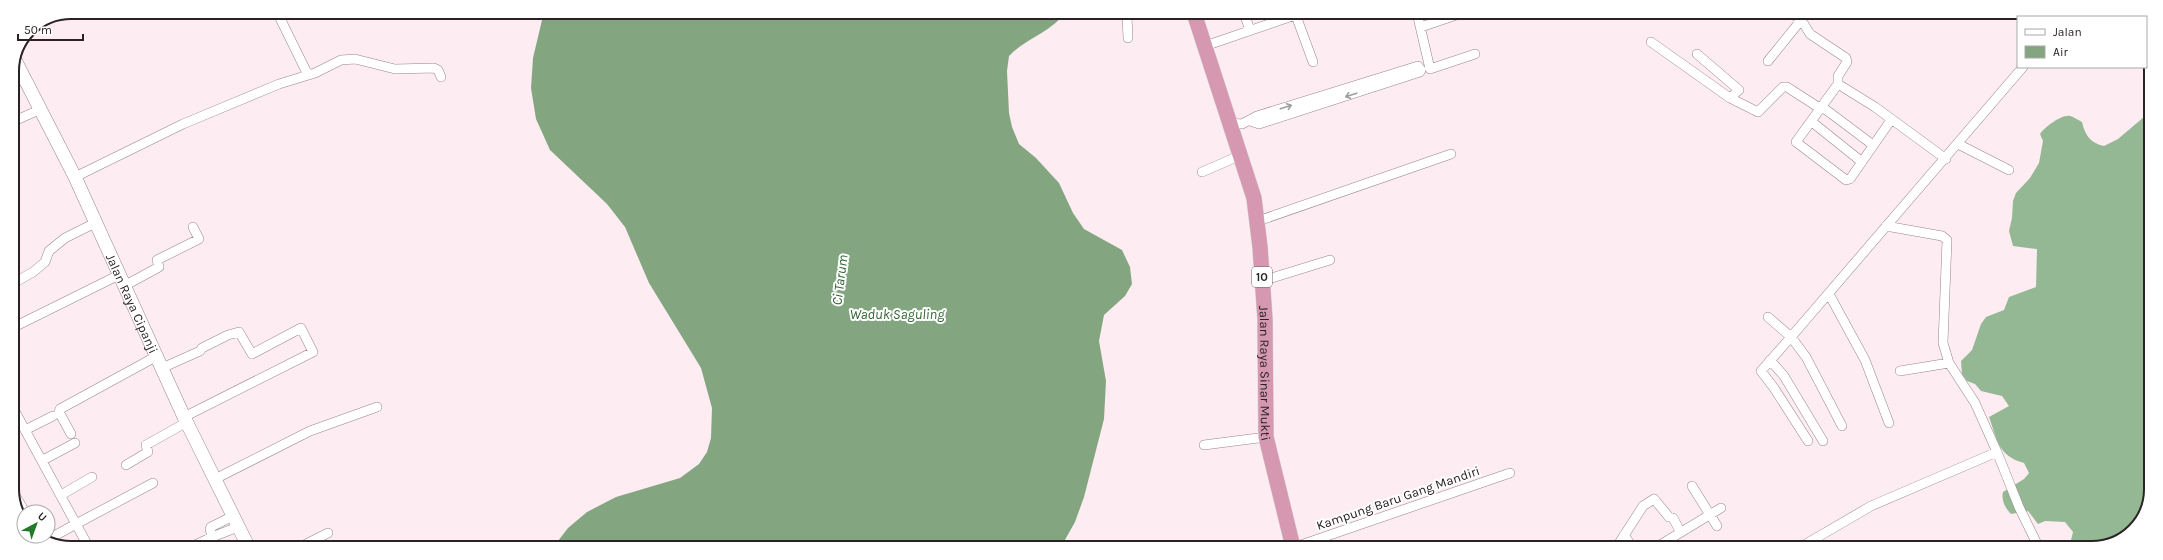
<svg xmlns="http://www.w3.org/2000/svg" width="2163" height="560" viewBox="0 0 2163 560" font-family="Karla,sans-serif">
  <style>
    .forest { fill: #94b893 }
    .water { fill: #83a681 }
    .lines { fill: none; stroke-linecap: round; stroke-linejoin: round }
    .minor-casing { stroke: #98858b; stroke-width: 10 }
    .secondary-casing { stroke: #98858b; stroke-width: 14 }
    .trunk-casing { stroke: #d4d3d3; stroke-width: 16 }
    .minor { stroke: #fff; stroke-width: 9 }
    .secondary { stroke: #fff; stroke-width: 13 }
    .trunk { stroke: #d698b0; stroke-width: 15 }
    .oneway { stroke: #9f9c9d }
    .labels { text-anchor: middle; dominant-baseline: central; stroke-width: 4; stroke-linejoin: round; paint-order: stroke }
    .shield { fill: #fff; stroke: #6a6466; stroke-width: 1 }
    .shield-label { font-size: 12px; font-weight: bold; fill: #2a2225 }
    .street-label { font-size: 13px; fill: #2a2225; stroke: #fff }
    .water-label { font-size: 14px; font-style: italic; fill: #326533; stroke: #fff }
    .rim { fill: none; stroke: #2a2225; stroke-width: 2 }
  </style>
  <rect width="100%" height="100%" fill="#fdecf2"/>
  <path class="forest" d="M2151,111l-2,393 -21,32 -36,12h-20l-2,-4 3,-12 -8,-10 -20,-1 -7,3 -10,-13 -17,3c-6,-6 -10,-14 -8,-22l21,-13 5,-6 -5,-10c-26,-7 -27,-24 -35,-46l20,-11 -7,-10 -21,-5 -6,-7 -8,-3 -5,-7 -1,-13 11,-11 9,-26 5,-7 18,-7 5,-13 27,-10 1,-38 -24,-3 -4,-15 3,-13 1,-17 3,-8 14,-15 9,-15 4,-22 -3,-7c5,-7 22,-20 30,-18 4,1 8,4 12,6 3,13 8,21 22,24l14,-7z"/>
  <path class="water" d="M545,12l520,1c-14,19 -40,26 -56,43l-2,15 2,42 3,14 7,17 17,14 23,25 14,30 11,16 38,21 8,17 2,17 -7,12 -21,19 -5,26 7,40 -2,38 -20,78 -9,25 -14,25h-504l1,-6 10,-13 19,-16 29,-15 64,-19 19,-14 8,-12 4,-14 1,-30 -11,-40 -52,-85 -24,-56 -18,-23 -57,-54 -14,-31 -5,-31 2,-30 9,-38z"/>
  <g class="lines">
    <defs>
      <path id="minor" d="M277,12l31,63
        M1244,13l6,17
        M1295,13l18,49
        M1417,13l13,56 45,-15
        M1793,14l9,7 8,13 36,24 1,4 -9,14v8l37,23 71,52
        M2108,17l1,-2
        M1421,27l41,-14
        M1128,38l-1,-22 1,-3
        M1651,42l79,56 9,-8 -42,-36
        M1205,46l96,-33
        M1768,61l38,-47
        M1838,84l-42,58 50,38 4,-1 41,-59
        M1730,98l28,14 25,-25h4l34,22h4l48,36
        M12,122l27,-12
        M1812,122l50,40
        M1230,123l12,1 15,-8 161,-50 3,4 -1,2 -161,52 -9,-3
        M1958,144l51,26
        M1202,172l37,-16
        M75,177l108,-53 96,-40 36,-11 26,-13 14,-1 40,10 39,-1 4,2 3,7
        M1258,221l193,-67
        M1886,226l56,10 5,4 -4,103 6,20 26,40 22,49 22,55 20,41
        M1262,281l68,-21
        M12,284l21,-12 12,-10 4,-11 16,-13 30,-15
        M124,286l35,-19 -2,-7 42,-21 -6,-12
        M1829,294l36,66 24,63
        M1768,317l23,20 232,-270
        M12,328l107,-53
        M1770,360l14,16 39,65
        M162,368l38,-17 2,-3 26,-13 11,-3 13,22 49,-26 12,24 -129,65
        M1900,371l49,-8
        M12,406l64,118 -29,16
        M25,430l28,-14
        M71,434l-12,-22 1,-3 97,-53
        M1808,441l-34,-53 -13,-17 30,-34 15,20 36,69
        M1204,445l62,-8
        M43,460l32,-17
        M126,465l22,-13 -2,-7 41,-23
        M215,479l95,-48 67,-24
        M1692,486l25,40
        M12,490l13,22
        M61,495l31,-18
        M1624,535l9,13
        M212,537l26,-10
        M88,546l-12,-22 77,-41
        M193,546l19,-9 -2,-8 1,-2 22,-11
        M302,546l26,-13
        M1295,547l215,-74
        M1616,548l27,-42 11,-7 15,18 4,1 7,13
        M1655,548l66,-40
        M1799,548l72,-42 126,-54"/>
      <g id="secondary">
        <path id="s1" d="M16,62l59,115 109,240 64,129"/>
      </g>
      <g id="trunk">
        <path id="s2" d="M1194,13l60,185 6,49 5,72 1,118 27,110"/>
      </g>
    </defs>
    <use href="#minor" class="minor-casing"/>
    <use href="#secondary" class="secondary-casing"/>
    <use href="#trunk" class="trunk-casing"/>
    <use href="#minor" class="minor"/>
    <use href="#secondary" class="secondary"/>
    <use href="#trunk" class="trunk"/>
  </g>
  <defs><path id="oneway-shaft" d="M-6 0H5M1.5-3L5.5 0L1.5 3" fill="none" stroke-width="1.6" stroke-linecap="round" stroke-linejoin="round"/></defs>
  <g class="oneway">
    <use href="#oneway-shaft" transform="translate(1351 95) rotate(162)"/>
    <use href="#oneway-shaft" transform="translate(1286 107) rotate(-18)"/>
  </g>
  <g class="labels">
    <rect class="shield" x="1252" y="267" width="20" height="20" rx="3"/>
    <g class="shield-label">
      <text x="1262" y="277">10</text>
    </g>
    <g class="street-label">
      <text stroke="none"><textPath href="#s1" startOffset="268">Jalan Raya Cipanji</textPath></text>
      <text stroke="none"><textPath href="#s2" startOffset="370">Jalan Raya Sinar Mukti</textPath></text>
      <text transform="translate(1398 498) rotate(-19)">Kampung Baru Gang Mandiri</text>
    </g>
    <g class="water-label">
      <text transform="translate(840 280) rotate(-83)">Ci Tarum</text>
      <text x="897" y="314">Waduk Saguling</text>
    </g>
  </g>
  <path d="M0 0H2163V560H0ZM71 19H2092A52 52 0 0 1 2144 71V489A52 52 0 0 1 2092 541H71A52 52 0 0 1 19 489V71A52 52 0 0 1 71 19Z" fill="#fff" fill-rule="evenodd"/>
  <path class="rim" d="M71 19H2092A52 52 0 0 1 2144 71V489A52 52 0 0 1 2092 541H71A52 52 0 0 1 19 489V71A52 52 0 0 1 71 19Z"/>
  <rect x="2017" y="16" width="130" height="52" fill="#ffffff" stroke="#aaa7a8"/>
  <rect x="2025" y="29" width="20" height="6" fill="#ffffff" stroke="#aaa7a8"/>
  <text x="2053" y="36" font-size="12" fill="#2a2225">Jalan</text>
  <rect x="2025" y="46" width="20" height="12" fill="#83a681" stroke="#aaa7a8"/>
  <text x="2053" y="56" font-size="12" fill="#2a2225">Air</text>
  <g transform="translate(36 524) rotate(41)"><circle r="19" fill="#ffffff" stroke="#aaa7a8"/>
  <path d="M0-3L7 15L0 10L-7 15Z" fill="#237b29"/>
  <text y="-6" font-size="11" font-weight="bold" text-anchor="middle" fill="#2a2225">U</text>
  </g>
  <path d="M18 34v6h65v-6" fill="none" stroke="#2a2225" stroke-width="2"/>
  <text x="24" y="34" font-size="12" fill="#2a2225" stroke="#ffffff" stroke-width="3" paint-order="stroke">50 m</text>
</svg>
